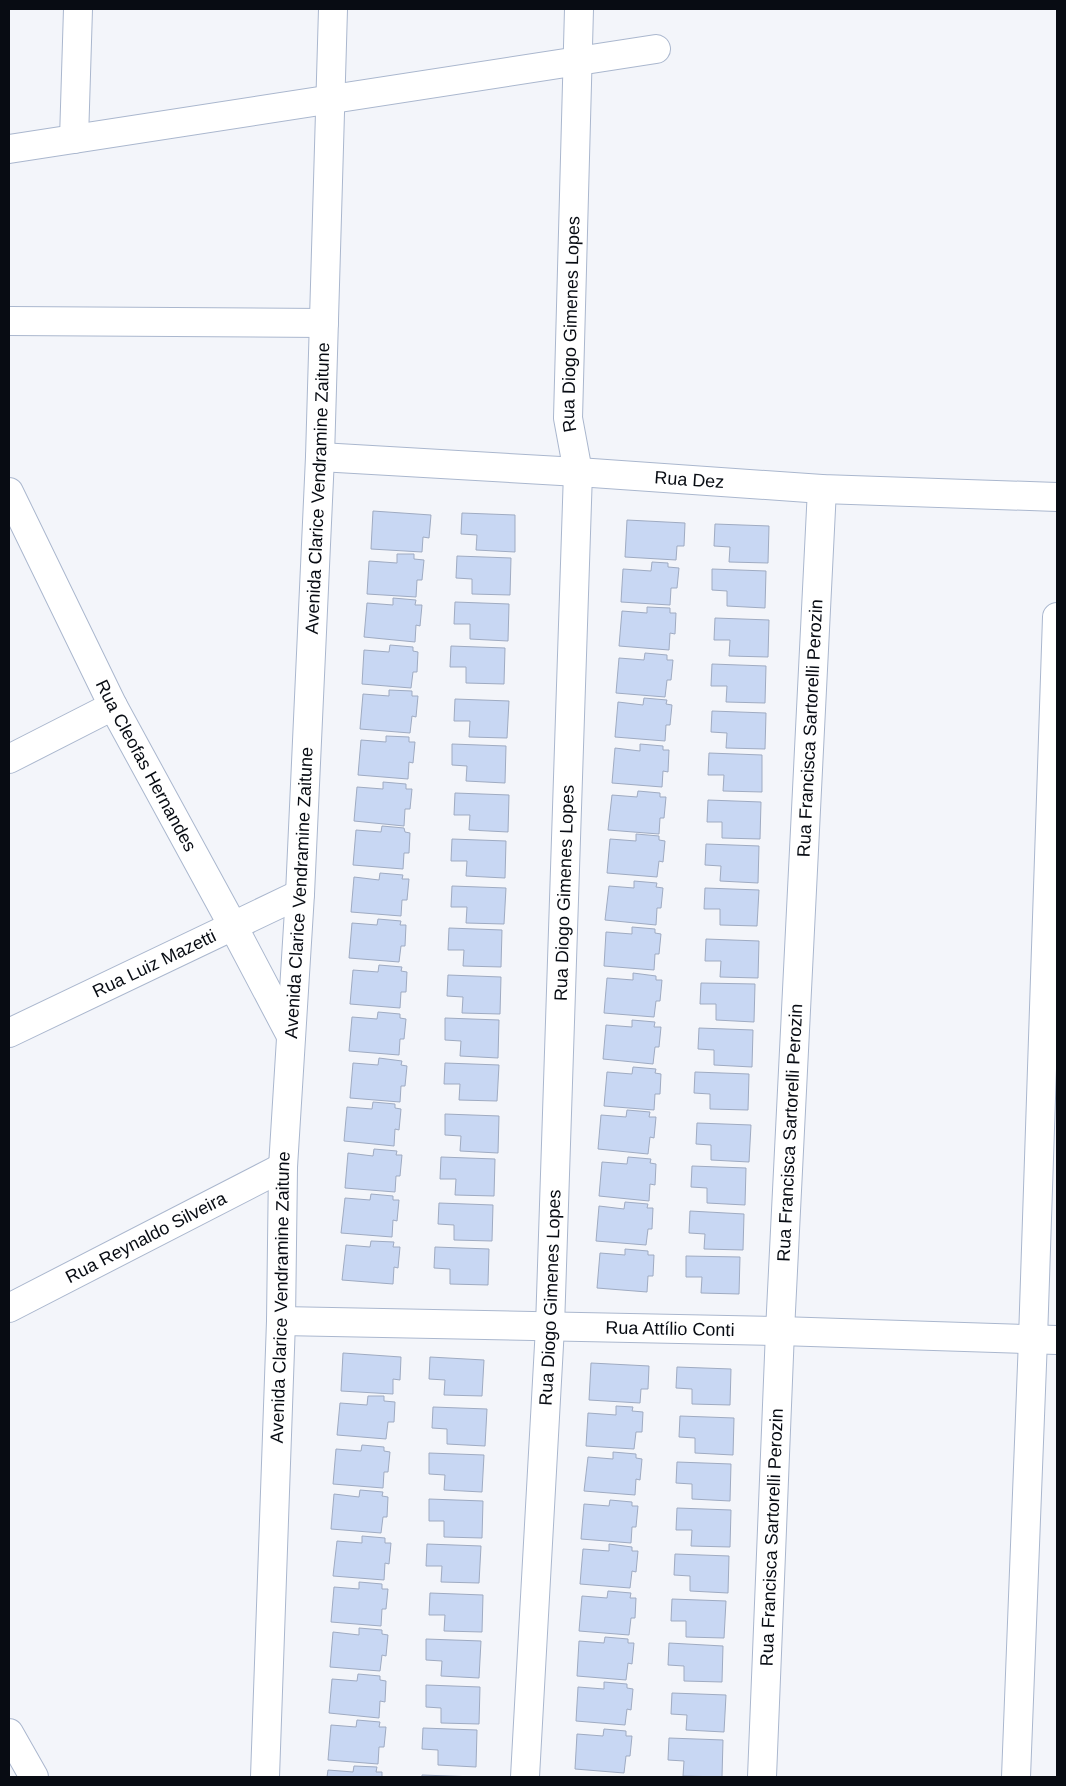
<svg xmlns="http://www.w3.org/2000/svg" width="1066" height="1786" viewBox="0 0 1066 1786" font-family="Helvetica,sans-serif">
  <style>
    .building { fill: #c8d7f3; stroke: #9fabc2 }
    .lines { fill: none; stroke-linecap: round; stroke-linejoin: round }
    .minor-casing { stroke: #aab7ce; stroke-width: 30 }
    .minor { stroke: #fff; stroke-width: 28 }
    .labels { text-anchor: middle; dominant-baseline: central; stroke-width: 4; stroke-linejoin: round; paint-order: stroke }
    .street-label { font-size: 18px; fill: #080c13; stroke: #fff }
  </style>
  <rect width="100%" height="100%" fill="#f3f5fa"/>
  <path class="building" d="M373,511l58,4 -2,23 -6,-1 -1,15 -51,-3z
    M462,513l53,2v37l-39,-2 1,-15 -16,-1z
    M627,520l58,3 -1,23h-7l-1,14 -51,-3z
    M715,524l54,2 -1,37 -39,-1 1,-15 -16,-1z
    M397,554h17v5l10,1 -2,20h-5l-1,17 -49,-3 2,-33 28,2z
    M457,556l54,2 -1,37 -38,-1v-15l-16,-1z
    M652,562l16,1v4l11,1 -2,20h-6l-1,17 -49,-3 2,-33 28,2z
    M712,569l54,2 -1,37 -38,-2v-15l-15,-1z
    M393,598l23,2 -1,5h7l-2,21 -4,-1 -1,17 -51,-5 3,-34 26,2z
    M455,602l54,2 -1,37 -38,-2v-15h-16z
    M647,607l23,1v5h6l-1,21 -5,-1 -1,17 -50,-4 3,-35 25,2z
    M715,618l54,2 -1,37 -39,-1 1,-16h-16z
    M390,645l23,2v4l5,1 -1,20h-4l-2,16 -49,-4 2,-34 25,2z
    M451,646l54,2 -1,36 -38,-1v-16h-16z
    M645,653l22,2v5h6l-2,20h-4l-2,17 -49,-4 3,-35 25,2z
    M712,664l54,2 -1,37 -39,-1 1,-16h-16z
    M389,690l23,1v5h6l-2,21 -4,-1 -2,17 -50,-4 3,-35 26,2z
    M644,698l23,2 -1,4 6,1 -2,20h-4l-1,16 -50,-4 3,-35 25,3z
    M455,699l54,2 -2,37 -38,-1 1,-16h-16z
    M712,711l54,2 -1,36 -39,-1 1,-15 -16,-1z
    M386,736l23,1v5h6l-2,21 -4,-1 -1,17 -50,-4 3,-35 25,2z
    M452,744l54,2 -1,37 -39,-2 1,-15 -15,-1z
    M640,744l23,2v4h6l-1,22 -5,-1 -1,16 -50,-4 3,-35 25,3z
    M709,753l53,2v37l-39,-1 1,-16h-16z
    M383,782l23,2v5h6l-2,20h-5l-1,17 -50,-5 3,-34 26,2z
    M638,791l22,2v4h6l-2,21h-4l-1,16 -51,-4 4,-35 25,2z
    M455,793l54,2 -1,37 -39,-2 1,-15h-16z
    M708,800l53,2 -1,37 -38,-1v-16h-15z
    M382,826l22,2 1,4 5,1 -1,20h-5l-1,16 -50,-4 3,-35 25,2z
    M636,834l23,2v4l6,1 -2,21 -4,-1 -2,16 -50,-4 3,-34 26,2z
    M452,839l54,2 -1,37 -39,-2 1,-15h-16z
    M706,844l53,2 -1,37 -38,-2 1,-15 -16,-1z
    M380,873l23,2 -1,4h7l-2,21h-5l-1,16 -50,-4 3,-35 25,3z
    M634,881l23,2 -1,4 7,1 -2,20h-4l-1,17 -51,-5 4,-34 25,2z
    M452,886l54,2 -2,36 -38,-1 1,-16h-16z
    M705,888l54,2 -2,36 -37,-1v-16h-16z
    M378,919l23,2 -1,4h6l-1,21h-4l-2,16 -50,-4 3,-35 25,2z
    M632,927l23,2v4l6,1 -2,20h-4l-1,16 -50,-4 2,-34 26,2z
    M449,928l53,2 -1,37 -38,-1 1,-16h-16z
    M706,939l53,2 -1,37 -38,-1 1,-16h-16z
    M379,965l23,2 -1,4 6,1 -1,20h-5l-1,16 -50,-4 3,-34 25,2z
    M633,973l23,3v4h6l-2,21h-4l-2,16 -50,-4 3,-35 26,2z
    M448,975l53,2 -1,37 -38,-1 1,-16 -16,-1z
    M701,983l54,1 -1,38 -38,-2v-16h-16z
    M378,1012l22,2v4l6,1 -2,20h-4l-1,16 -50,-4 3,-34 25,2z
    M445,1018l54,2 -1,38 -38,-2 1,-15 -16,-1z
    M632,1020l23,2 -1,5h7l-2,20h-4l-2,17 -50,-5 3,-34 26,2z
    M699,1028l54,2 -1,37 -38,-2v-15l-16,-1z
    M379,1058l23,3 -1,4 6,1 -2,20h-4l-1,16 -50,-4 3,-35 25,2z
    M445,1063l54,2 -2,36 -38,-1 1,-16h-16z
    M633,1067l23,2 -1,4 6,1 -1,20h-5l-1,16 -50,-4 3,-34 25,2z
    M695,1072l54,2 -1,36 -38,-1v-15l-16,-1z
    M373,1102l22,2v4l6,1 -2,21 -4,-1 -1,17 -50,-5 3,-34 25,2z
    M627,1110l23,2 -1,5h7l-2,21 -4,-1 -2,17 -50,-5 3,-34 25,2z
    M445,1114l54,2 -1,37 -38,-2 1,-15 -16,-1z
    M697,1123l54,2 -2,37 -38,-2v-15l-15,-1z
    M374,1149l23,2 -1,4h6l-2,21h-4l-1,16 -50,-4 3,-35 25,3z
    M441,1157l54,2 -1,37 -39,-1 1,-16h-16z
    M628,1157l23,2 -1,4 6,1 -1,21 -5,-1 -1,17 -50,-5 3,-34 25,2z
    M692,1166l54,2 -1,37 -38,-2v-15l-16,-1z
    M371,1194l22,2v4h6l-2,21 -4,-1 -1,17 -51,-4 4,-35 25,2z
    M625,1202l23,2 -1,4h6l-1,21h-4l-2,16 -50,-4 3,-35 25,3z
    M439,1203l54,2 -1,36 -38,-1v-15l-16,-1z
    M690,1211l54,3 -1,36 -39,-1 1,-15 -16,-1z
    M371,1241l23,1 -1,5h7l-2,21 -4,-1 -1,17 -51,-4 4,-35 24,2z
    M435,1247l54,2 -1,36 -38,-1v-15l-16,-1z
    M625,1249l23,2v4h6l-1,21h-5l-1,16 -50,-4 3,-35 25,2z
    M686,1256l54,1 -1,37 -38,-1 1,-16h-16z
    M343,1353l58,4 -1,23 -7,-1v15l-52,-3z
    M430,1357l54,3 -2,36 -38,-1 1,-15 -16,-1z
    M591,1363l58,3 -1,23h-7l-1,14 -51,-3z
    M677,1367l54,2 -1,36 -38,-1v-15l-16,-1z
    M368,1396h16v5l11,1 -1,20h-6l-2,17 -49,-4 3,-32 27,2z
    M616,1406l17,1 -1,4 11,1 -1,20h-6l-2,17 -48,-3 2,-33 28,2z
    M433,1407l54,2 -2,37 -38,-2v-15l-15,-1z
    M680,1416l54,2 -1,37 -38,-2v-15l-16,-1z
    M362,1445l22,2v4l6,1 -2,20h-4l-1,16 -50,-4 3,-35 25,2z
    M613,1452l23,2v4l6,1 -2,21 -4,-1 -1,16 -51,-4 4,-34 25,2z
    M429,1453l55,2 -2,37 -38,-2 1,-15 -16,-1z
    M677,1462l54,2 -1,37 -38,-2v-15l-16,-1z
    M360,1490l23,2 -1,4 6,1 -1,20h-4l-2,16 -50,-4 3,-35 25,3z
    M429,1499l54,2 -1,37 -38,-1v-16h-15z
    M610,1500l22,2v4h6l-2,21h-4l-1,16 -50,-4 3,-35 25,2z
    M677,1508l54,2 -1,37 -39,-1 1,-16h-16z
    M362,1536l23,2v5h6l-2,21 -4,-1 -1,17 -51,-4 4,-35 25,2z
    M427,1544l54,2 -2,37 -38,-1 1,-16h-16z
    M609,1544l23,3v4h6l-2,21 -4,-1 -2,17 -50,-4 3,-35 26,2z
    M675,1554l54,2 -1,37 -38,-2v-15l-16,-1z
    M359,1582l23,2v5h6l-2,20h-4l-1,17 -50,-4 3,-35 25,2z
    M608,1591l23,2 -1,5h6l-1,20h-4l-2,17 -50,-4 3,-35 25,2z
    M430,1593l53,2 -1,37 -38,-1 1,-16h-16z
    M672,1599l54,2 -2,37 -38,-1v-16h-15z
    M359,1628l23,2v4l6,1 -2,21 -4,-1 -2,16 -50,-4 3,-35 26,3z
    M605,1637l23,2v4h6l-2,21 -4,-1 -2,17 -49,-4 2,-35 25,2z
    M426,1639l55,2 -2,37 -38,-2 1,-15 -16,-1z
    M669,1643l54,3 -1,36 -38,-1v-15l-16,-1z
    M358,1674l22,2v4l6,1 -1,21 -5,-1 -1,17 -50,-5 3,-34 25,2z
    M604,1682l23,2v4l6,1 -2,21 -4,-1 -2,16 -49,-4 2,-34 26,2z
    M426,1685l54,2 -1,37 -38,-1v-15l-15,-1z
    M672,1693l54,2 -2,37 -38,-2 1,-15 -16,-1z
    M357,1720l23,2 -1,5h7l-2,20h-5l-1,17 -50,-4 3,-35 25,2z
    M423,1728l54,2 -1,37 -38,-2v-15l-16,-1z
    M604,1729l22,2v5h6l-2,20h-4l-2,17 -49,-4 2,-35 26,2z
    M669,1738l54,2 -1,37 -39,-1 1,-15 -16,-1z
    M354,1766l23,1 -1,5h6v5h-55l1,-7 25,2z
    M422,1775l54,2h-54z"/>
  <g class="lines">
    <defs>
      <g id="minor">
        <path d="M74,139l4,-130"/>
        <path d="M9,149l647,-100"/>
        <path d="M9,321l315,2"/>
        <path id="s1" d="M320,457l258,15 244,17 235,8"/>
        <path id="s2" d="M9,492l104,214 120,220 58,110"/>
        <path d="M9,759l104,-53"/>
        <path id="s3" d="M9,1033l291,-139"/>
        <path id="s4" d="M9,1308l274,-141"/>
        <path id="s5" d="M281,1321l499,10 277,9"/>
        <path d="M9,1733l25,44"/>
        <path id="s6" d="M265,1777l16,-456 2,-154 17,-273 20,-437 13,-448"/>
        <path id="s7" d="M525,1777l25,-450 28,-855 -10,-54 11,-409"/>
        <path id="s8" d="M762,1777l18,-446 42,-842"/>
        <path d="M1016,1777l17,-438 24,-722"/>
      </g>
    </defs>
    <use href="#minor" class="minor-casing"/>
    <use href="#minor" class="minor"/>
  </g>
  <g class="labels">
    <g class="street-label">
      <text stroke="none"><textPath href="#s7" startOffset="1455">Rua Diogo Gimenes Lopes</textPath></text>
      <text stroke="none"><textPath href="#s1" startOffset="370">Rua Dez</textPath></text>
      <text stroke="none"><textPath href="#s6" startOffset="1290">Avenida Clarice Vendramine Zaitune</textPath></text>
      <text stroke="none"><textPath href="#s8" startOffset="1050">Rua Francisca Sartorelli Perozin</textPath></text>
      <text stroke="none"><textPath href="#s2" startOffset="306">Rua Cleofas Hernandes</textPath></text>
      <text stroke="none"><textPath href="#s6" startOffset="885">Avenida Clarice Vendramine Zaitune</textPath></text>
      <text stroke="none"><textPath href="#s7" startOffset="885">Rua Diogo Gimenes Lopes</textPath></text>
      <text stroke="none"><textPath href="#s3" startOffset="161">Rua Luiz Mazetti</textPath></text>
      <text stroke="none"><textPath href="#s8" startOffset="645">Rua Francisca Sartorelli Perozin</textPath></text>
      <text stroke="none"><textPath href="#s4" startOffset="154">Rua Reynaldo Silveira</textPath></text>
      <text stroke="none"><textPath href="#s6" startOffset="480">Avenida Clarice Vendramine Zaitune</textPath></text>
      <text stroke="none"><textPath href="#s7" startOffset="480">Rua Diogo Gimenes Lopes</textPath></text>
      <text stroke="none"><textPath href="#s5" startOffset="389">Rua Attílio Conti</textPath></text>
      <text stroke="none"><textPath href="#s8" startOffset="240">Rua Francisca Sartorelli Perozin</textPath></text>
    </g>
  </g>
  <rect width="1066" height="1786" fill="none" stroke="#080c13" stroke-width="20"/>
</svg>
